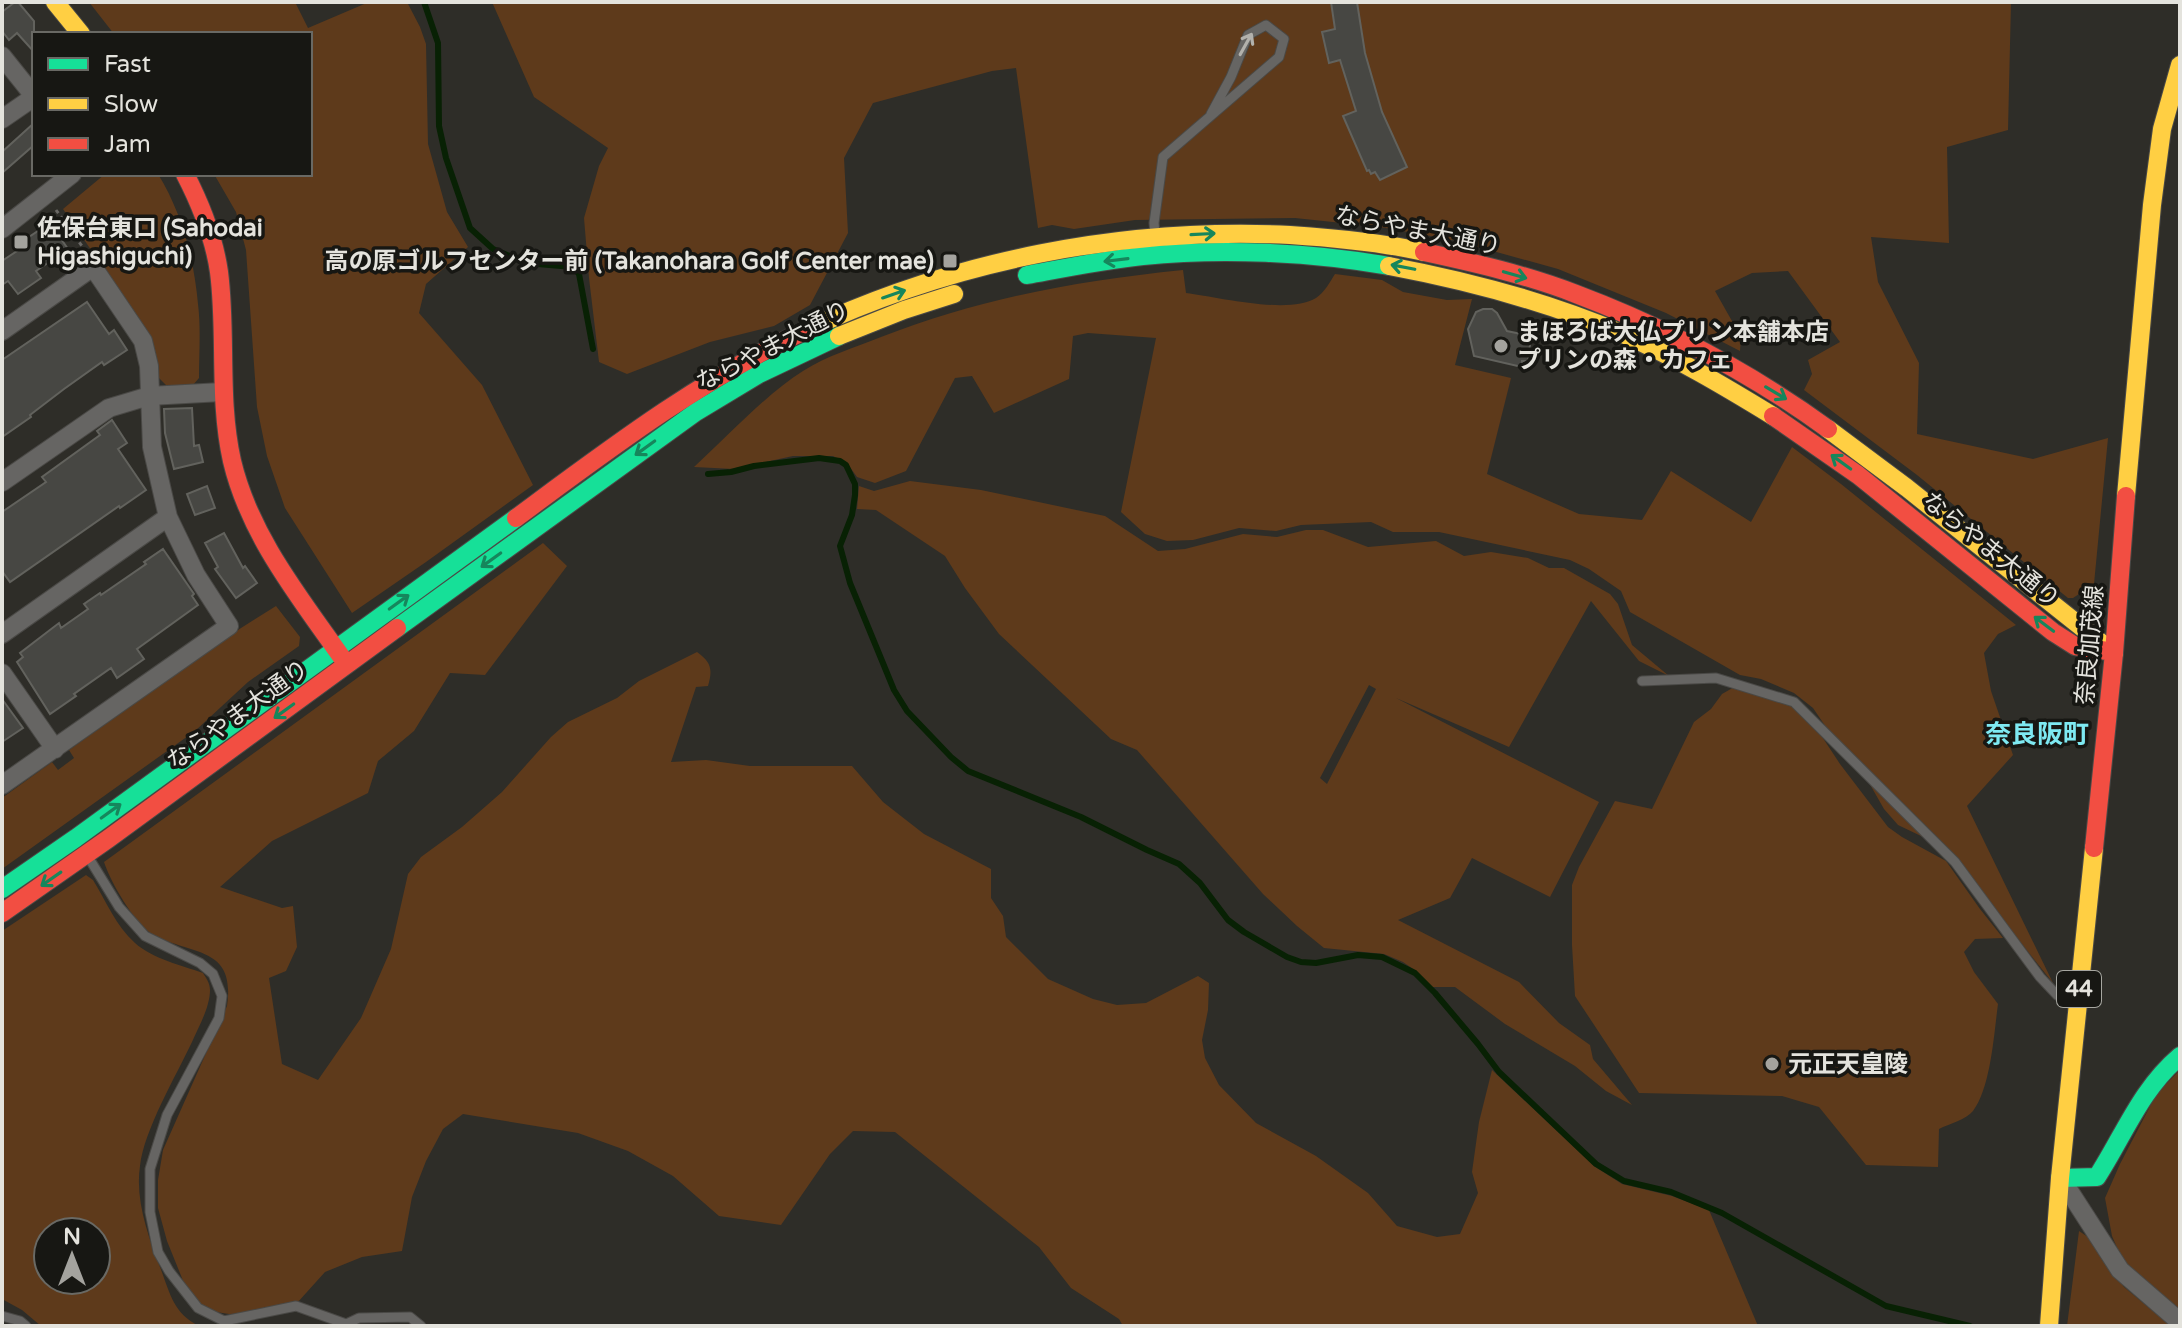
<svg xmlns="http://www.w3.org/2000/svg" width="2182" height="1328" viewBox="0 0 2182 1328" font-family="'Varela Round','Noto Sans JP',sans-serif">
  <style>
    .green { fill: #5e3a1b; fill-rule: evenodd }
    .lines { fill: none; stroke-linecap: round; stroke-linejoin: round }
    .stream { stroke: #082104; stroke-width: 6 }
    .building { fill: #474743; stroke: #62625d; stroke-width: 2 }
    .lane-casing { stroke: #4a4946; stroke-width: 11 }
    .street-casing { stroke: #4a4946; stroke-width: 20 }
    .fast-casing { stroke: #4a4946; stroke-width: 20 }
    .slow-casing { stroke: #4a4946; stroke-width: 20 }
    .jam-casing { stroke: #4a4946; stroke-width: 20 }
    .path { stroke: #6a6865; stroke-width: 3; stroke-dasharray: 4 4; stroke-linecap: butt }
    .lane { stroke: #666563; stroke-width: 9 }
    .street { stroke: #666563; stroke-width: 18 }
    .fast { stroke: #16e098; stroke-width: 18 }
    .slow { stroke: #ffcf43; stroke-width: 18 }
    .jam { stroke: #f24e42; stroke-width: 18 }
    .oneway { stroke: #b2b1ac }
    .oneway2 { stroke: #16865c }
    .poi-dot { fill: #a4a39e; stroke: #171713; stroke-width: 3 }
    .labels { text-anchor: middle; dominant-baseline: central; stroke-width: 7; stroke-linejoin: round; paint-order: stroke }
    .shield { fill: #171713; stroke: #a6a6a0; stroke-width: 2 }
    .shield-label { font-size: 22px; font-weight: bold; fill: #e4e3dd }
    .poi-label { font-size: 24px; font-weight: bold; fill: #e4e3dd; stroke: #171713; text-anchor: start }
    .street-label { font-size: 24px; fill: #e4e3dd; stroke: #171713 }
    .neighbourhood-label { font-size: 26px; font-weight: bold; fill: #7ee9f2; stroke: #171713 }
  </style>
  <rect width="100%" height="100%" fill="#2e2d28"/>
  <path class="green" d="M89,2h206l13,26 61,-26h38l13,25 6,17 2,100 19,68 21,35 -42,37 -7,29 63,72 51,100 -107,77 -74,51 -67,-105 -18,-52 -10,-49 -11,-157 -10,-38 -22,-38h96v-140h-196z
    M492,2h1519l-3,128 -61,17 2,96 -78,-6 7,45 41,81 -2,71 116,25 75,-21 -14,146 -21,14h-5l-151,-123 -113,-85 8,-16 -4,-14 32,-18 -52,-71 -36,2 -37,18 26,46 -1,14 -74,-38 -108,-44 -105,-29 -73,-13 -85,-9 -160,2 -61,9 -22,-4 -14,3 -22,-160 -24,3 -119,32 -29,55 4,75 -38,72 -36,21 -64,16 -83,32 -28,-12 -10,-84 -5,-60 15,-52 9,-18 -74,-51z
    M105,174h53c24,39 36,85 40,130 3,24 1,50 1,74l-6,7 -25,2 -10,-10 -8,-41 -87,-127z
    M1183,270l3,23c32,4 103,22 130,5 8,-5 14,-16 19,-24l47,6 21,12 44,8 25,-1 -17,66 56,13 -24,96 92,40 63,6 29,-49 80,51 41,-75 49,37 175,141 -18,9 -14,19 7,38 22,64 -46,51 86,177 -109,-136 -46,-22 -14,-16 -20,-35 -15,-13 -36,-53 -19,-15 -33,-14 -21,-4 -110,-63 -9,-21 -32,-22 -19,-9 -131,-28h-46l-22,-10 -70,3 -25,6 -37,-3 -46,12 -26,1 -22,-7 -24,-22 35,-174 -68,-5 -15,3 -4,43 -75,34 -22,-37 -17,2 -49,93 -31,12 -18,-6 -10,-14 -14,-7h-40l-59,13 -40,-2c33,-30 72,-73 109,-96 23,-15 53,-24 78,-34 102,-39 194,-56 302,-67z
    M910,481l71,9 124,26 53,35 27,-2 58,-15 34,3 29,-7h17l45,17 68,-6 28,15 27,-4 37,6 21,10h15l46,26 8,10 14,41 37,31 -30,-15 -48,-60 -82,146 -113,-49 203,104 -49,95 -78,-39 -22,40 -52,22 121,62 40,41 31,22 3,14 39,46 -26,-14 -31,-25 -70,-42 -50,-37h-24l-15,-16 -13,-9 -19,-8 -60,-6 -27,-22 -34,-32 -126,-144 -26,-11 -112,-105 -34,-46 -20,-32 -69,-46 -19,-1 2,-23 15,5zM1369,685l7,4 -49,95 -7,-6z
    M543,543l24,23 -82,109 -35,-2 -36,58 -36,30 -10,32 -96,48 -52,46 62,21 11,-2 4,41 -11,24 -17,7 13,86 36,16 43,-62 30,-69 17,-75 13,-17 41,-30 40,-35 49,-55 17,-15 49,-24 22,-17 58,-29c14,10 16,17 11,34l-12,1 -25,75 35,-2 44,6h102l31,36 41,32 67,35v29l12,18 3,21 42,42 45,20 24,6 29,-2 52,-27 11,7 -1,27 -6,30 3,18 14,27 37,38 60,33 52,37 29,33 40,11 23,-3 18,-41 -6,-21 7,-50 13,-52 102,96 28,18 50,12 37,14 49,116h-635l-4,-7 -48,-31 -32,-41 -144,-115 -42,-1 -23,23 -49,71 -62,-9 -46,-40 -45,-25 -50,-18 -115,-19 -20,15 -17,32 -14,36 -10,54 -40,6 -37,15 -37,41 -59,1 -19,-3 -11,-6 -11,-12 -21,-52 -9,-33v-28l5,-30 64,-144c9,-61 -36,-50 -75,-72 -18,-11 -42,-53 -48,-72z
    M276,606l24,31 -1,9 -51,36 -53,49 -193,138v-71l50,-36 6,8 16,-12 -5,-8 172,-122z
    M1736,686l57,18 22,22 25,38 48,63 14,10 44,24 34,48 23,29 -28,1 -11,13 10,20 24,32c-4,29 -7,83 -25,107 -6,8 -24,13 -34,18l-1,38 -72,-2 -47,-58 -37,-11 -143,-3 -64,-97 -3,-51v-60l7,-18 36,-66 37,8 42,-87 17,-13 11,-15z
    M86,875l7,5c13,21 23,46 42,63 18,16 46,22 68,30 3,5 7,10 7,17 0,17 -11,36 -18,52 -16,34 -48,88 -52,124 -5,34 8,70 20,101 10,26 13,46 39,59h-158l-19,-16 -20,-11v-368zM48,1232h48v48h-48z
    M2180,1070v243l-55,-47 -13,-30 -7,-38 15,-34 37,-71z
    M2079,1231l12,8 33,48 47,39h-104z"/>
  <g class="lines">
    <path class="stream" d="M424,2l14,41 1,83 7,32 24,70 23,21 33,14 47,4 6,7 14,75
      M708,474l23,-2 23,-6 65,-8 21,3 6,4 9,19v11l-3,20 -12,31 10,37 44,107 13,21 44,46 17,14 113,46 66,33 32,14 21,19 28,37 16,12 43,25 14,5 15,1 42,-8 24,2 33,16 20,20 43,51 21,28 97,92 28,17 47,11 51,21 164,93 84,20"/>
  </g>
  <path class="building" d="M15,2h3l16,19v31l-17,-19 -8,7 -7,-9v-19z
    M1331,2h26l8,51 17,59 25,55 -27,13 -5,-8 -4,2 -2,-4 -2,1 -24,-55 13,-5 -16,-51 -11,3 -7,-31 13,-3z
    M34,123v22l-32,28v-21z
    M50,223l18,26 -32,22 5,7 -23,16 -10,-13 -6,4v-24l24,-16 -3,-4z
    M87,302l22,32 5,-4 13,20 -23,15 -2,-3 -38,27 -34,26 1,2 -29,20v-77z
    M1483,309h9l5,4 10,18 24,5 -3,25h-6v6l-48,-11 -6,-27 8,-17z
    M192,408l2,38 5,-1 4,17 -29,7 -9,-36 -1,-24z
    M112,420l15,23 -9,6 28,41 -26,18 -1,-2 -109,76 -8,-11v-59l44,-30 -4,-5 58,-42 -3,-4z
    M207,486l8,22 -20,7 -8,-21z
    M224,533l19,35 2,-2 12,17 -21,15 -21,-29 3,-2 -13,-24z
    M163,549l31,45 -2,2 6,9 -61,44 7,10 -27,19 -6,-10 -37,26 2,2 -26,18 -33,-52 6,-5 -3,-4 39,-30 2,5 27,-19 -4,-5 16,-11 1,2 45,-31 -2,-2z
    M2,699l21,29 -21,14z"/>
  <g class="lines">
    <defs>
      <path id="lane" d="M1155,234l-1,-11 9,-66 116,-100 5,-18 -18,-14 -18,10 -17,42 -20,37
        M1642,681l74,-3 78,24 161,160 85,115 17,18 15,10
        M87,855l32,52 26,29 55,27 13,11 9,22 -3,22 -52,97 -17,54v43l8,40 11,19 29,37 26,13 72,-15 50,18
        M2,1316l18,5 6,5
        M342,1326l17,-8 51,-1 11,9"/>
      <path id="street" d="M2,56l32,40
        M2,119l32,-22
        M2,229l70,-55
        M2,331l91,-64 50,74 6,25 3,81 16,70 28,58 33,51 -227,159
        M2,482l107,-74 40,-12 73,-4
        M2,634l166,-117
        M2,673l53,76
        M2062,1180l58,90 60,52"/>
      <path id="fast" d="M1027,275c38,-7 77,-15 116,-19 77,-8 169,-4 246,10
        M397,628l299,-216 63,-38 80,-38
        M2,889l74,-51 440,-320
        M2060,1178l37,-1c27,-42 44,-88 83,-121"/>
      <path id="slow" d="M55,2l26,32
        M1389,266c80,15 159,36 234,68 52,23 101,52 150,82
        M804,331c150,-71 320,-104 486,-96 45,3 90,7 134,17
        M839,336l65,-26 50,-16
        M1828,429l79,59 207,165
        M2126,496l26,-291 10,-76 18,-64
        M2049,1326l11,-148 34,-330"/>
      <path id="jam" d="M185,174c16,31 29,63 34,98 8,62 -1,127 13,189 18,76 69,138 113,201
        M1424,252c51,11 103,23 152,42 90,34 175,79 252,135
        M1773,416l85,59 195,157 22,14 32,5
        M516,518c92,-68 184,-138 288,-187
        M2094,848l20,-195 12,-157
        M2,913l106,-74 289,-211"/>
    </defs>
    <use href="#lane" class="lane-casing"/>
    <use href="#street" class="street-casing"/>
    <use href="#fast" class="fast-casing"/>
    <use href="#slow" class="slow-casing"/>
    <use href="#jam" class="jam-casing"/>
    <path class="path" d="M56,210l28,39"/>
    <use href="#lane" class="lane"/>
    <use href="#street" class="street"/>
    <use href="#fast" class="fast"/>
    <use href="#slow" class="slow"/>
    <use href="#jam" class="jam"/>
  </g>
  <defs><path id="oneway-shaft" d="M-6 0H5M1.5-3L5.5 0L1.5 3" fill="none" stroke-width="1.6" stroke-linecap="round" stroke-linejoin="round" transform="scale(2)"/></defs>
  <use class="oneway" href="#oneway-shaft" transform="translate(1246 44) rotate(-61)"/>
  <g class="oneway2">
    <use href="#oneway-shaft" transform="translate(1203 234) rotate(-3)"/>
    <use href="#oneway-shaft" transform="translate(1116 260) rotate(173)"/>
    <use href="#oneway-shaft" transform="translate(1403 267) rotate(-169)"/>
    <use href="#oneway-shaft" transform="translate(1515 275) rotate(16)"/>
    <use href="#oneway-shaft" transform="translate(894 294) rotate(-19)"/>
    <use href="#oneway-shaft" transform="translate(1776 393) rotate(31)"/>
    <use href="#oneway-shaft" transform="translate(645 448) rotate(144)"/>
    <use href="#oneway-shaft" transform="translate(1841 462) rotate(-144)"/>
    <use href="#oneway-shaft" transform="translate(491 560) rotate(144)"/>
    <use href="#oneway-shaft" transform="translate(399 602) rotate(-36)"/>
    <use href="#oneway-shaft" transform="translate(2044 624) rotate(-143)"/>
    <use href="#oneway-shaft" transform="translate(284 711) rotate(144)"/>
    <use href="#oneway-shaft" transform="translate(111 811) rotate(-36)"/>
    <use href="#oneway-shaft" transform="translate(51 879) rotate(145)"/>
  </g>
  <g class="poi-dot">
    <rect x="13" y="234" width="16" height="16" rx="4"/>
    <rect x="942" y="253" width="16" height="16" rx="4"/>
    <circle cx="1501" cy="346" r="8"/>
    <circle cx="1772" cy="1064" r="8"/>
  </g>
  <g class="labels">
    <rect class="shield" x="2057" y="971" width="44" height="36" rx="6"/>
    <g class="shield-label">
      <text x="2079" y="989">44</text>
    </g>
    <g class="poi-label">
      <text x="37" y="228">佐保台東口 (Sahodai<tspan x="37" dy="28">Higashiguchi)</tspan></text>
      <text x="934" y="261" text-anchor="end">高の原ゴルフセンター前 (Takanohara Golf Center mae)</text>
      <text x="1517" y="332">まほろば大仏プリン本舗本店<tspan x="1517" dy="28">プリンの森・カフェ</tspan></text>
      <text x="1788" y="1064">元正天皇陵</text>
    </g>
    <g class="street-label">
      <text transform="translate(1418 231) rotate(11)">ならやま大通り</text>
      <text transform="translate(773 346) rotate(-27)">ならやま大通り</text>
      <text transform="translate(1991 550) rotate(39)">ならやま大通り</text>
      <text transform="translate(2090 645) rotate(-85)">奈良加茂線</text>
      <text transform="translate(238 715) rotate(-36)">ならやま大通り</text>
    </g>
    <g class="neighbourhood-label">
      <text x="2037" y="734">奈良阪町</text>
    </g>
  </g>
  <rect width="2182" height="1328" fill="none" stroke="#e4e3dd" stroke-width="8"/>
  <rect x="32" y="32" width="280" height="144" fill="#171713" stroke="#696964" stroke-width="2"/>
  <rect x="48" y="58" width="40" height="12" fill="#16e098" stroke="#696964" stroke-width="2"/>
  <text x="104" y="72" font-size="24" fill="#e4e3dd">Fast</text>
  <rect x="48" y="98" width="40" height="12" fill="#ffcf43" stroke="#696964" stroke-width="2"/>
  <text x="104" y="112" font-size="24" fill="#e4e3dd">Slow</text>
  <rect x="48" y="138" width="40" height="12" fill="#f24e42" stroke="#696964" stroke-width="2"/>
  <text x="104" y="152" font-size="24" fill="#e4e3dd">Jam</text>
  <g transform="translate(72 1256)"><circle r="38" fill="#171713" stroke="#696964" stroke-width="2"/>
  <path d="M0-6L14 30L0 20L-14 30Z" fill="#a4a39e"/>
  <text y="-12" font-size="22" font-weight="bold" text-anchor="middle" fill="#e4e3dd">N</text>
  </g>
</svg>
